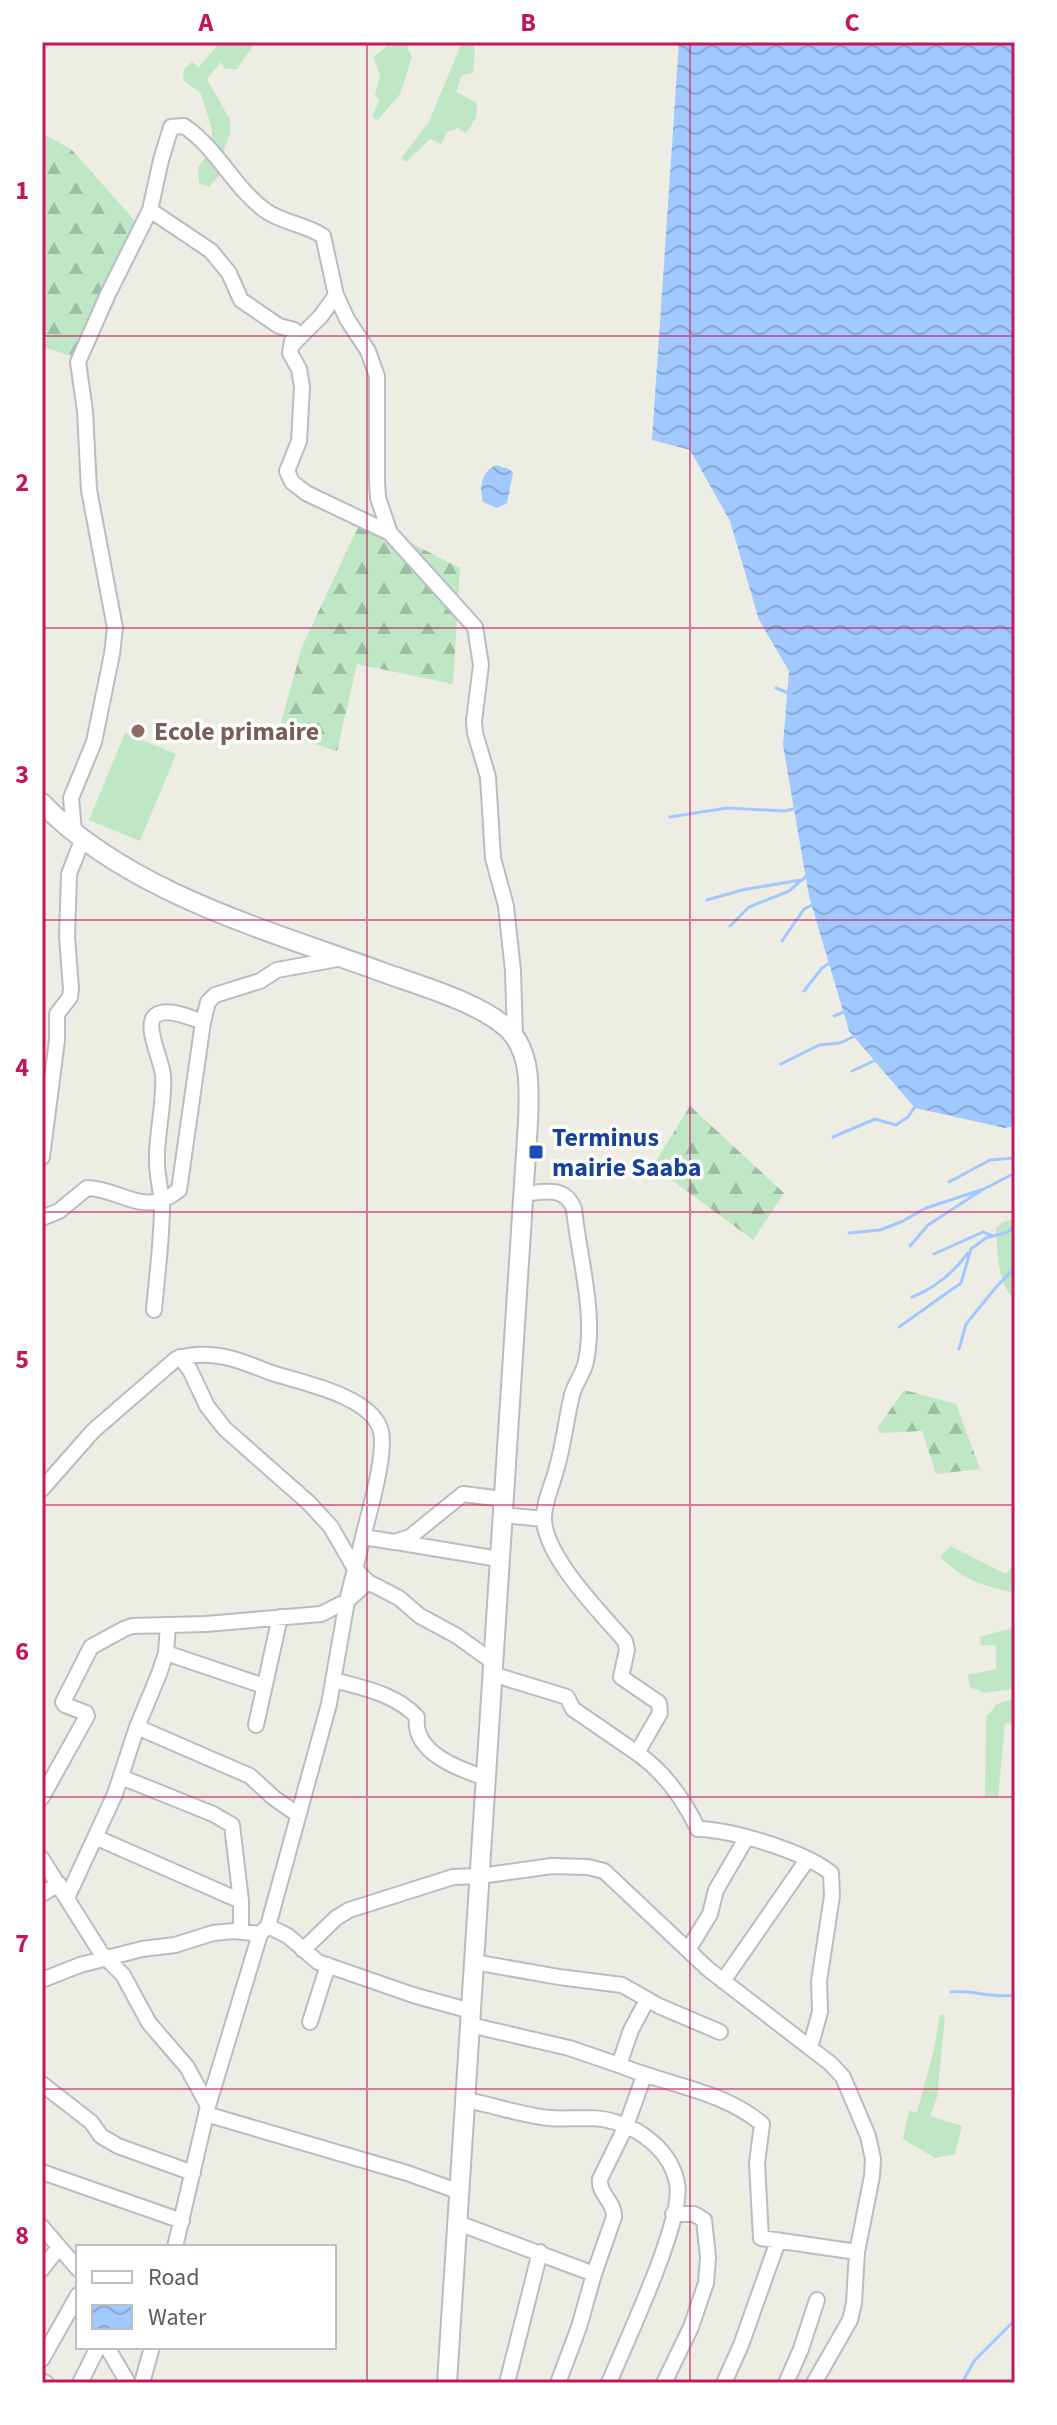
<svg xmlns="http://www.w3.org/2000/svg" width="1057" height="2425" viewBox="0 0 1057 2425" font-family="'Source Sans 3',sans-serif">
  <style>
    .grass { fill: #bfe6c5 }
    .forest { fill: url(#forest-firs) }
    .water { fill: url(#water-waves) }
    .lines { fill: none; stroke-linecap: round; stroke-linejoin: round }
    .stream { stroke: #a2c9ff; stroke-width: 3 }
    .street-casing { stroke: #bbbcc2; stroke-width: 18 }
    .secondary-casing { stroke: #b9bbc1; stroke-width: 22 }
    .street { stroke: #fff; stroke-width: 14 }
    .secondary { stroke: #fff; stroke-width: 18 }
    .grid { fill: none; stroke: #c2185b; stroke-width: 2; stroke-opacity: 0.55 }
    .education-dot { fill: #8d6e63; stroke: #fff; stroke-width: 3 }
    .transit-dot { fill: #1a4fb4; stroke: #fff; stroke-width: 3 }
    .labels { text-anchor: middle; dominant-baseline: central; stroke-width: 7; stroke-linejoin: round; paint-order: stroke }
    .education-label { font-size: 26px; font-weight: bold; fill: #785e54; stroke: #fff; text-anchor: start }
    .transit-label { font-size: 26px; font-weight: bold; fill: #164399; stroke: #fff; text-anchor: start }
    .neatline { fill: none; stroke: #c2185b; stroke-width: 3 }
    .grid-label { font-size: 26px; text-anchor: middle; font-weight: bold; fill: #c2185b }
  </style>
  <defs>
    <pattern id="forest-firs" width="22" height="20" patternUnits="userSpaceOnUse" patternTransform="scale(2)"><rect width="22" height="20" fill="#bfe6c5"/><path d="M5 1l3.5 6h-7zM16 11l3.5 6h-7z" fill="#9ebea4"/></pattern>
    <pattern id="water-waves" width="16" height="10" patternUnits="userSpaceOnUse" patternTransform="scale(2)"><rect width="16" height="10" fill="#a2c9ff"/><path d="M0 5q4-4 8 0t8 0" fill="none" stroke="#87a6d2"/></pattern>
  </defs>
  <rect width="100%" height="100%" fill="#eeede3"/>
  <path class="grass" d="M220,42h24l9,4 -16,23h-12l-4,-7 -14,17 23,41v13l-9,25 1,14 -13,15 -10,-4 -1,-15c24,-34 12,-39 3,-75l-18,-13 1,-11 8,-7 7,5z
    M392,42h18l-3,6 5,9 -12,37 -22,26 -6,-4 8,-17 -5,-3 5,-22 -7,-17z
    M462,42h11l2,9 -2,22 -11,2 -6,17 21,11 -1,15 -10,15 -8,-5 -11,4 -6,12 -11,-5 -24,23 -5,-4 28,-36z
    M125,733l51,21 -36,87 -51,-21z
    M1015,1219v80c-19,-15 -17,-48 -19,-71l7,-6z
    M951,1546l55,28 9,-12v31c-31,-7 -52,-13 -75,-36z
    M1015,1627v62l-31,4 -14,-6 -2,-12 28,-6v-23l-15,-1 -1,-8z
    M1015,1698v26l-10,-1 -7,75 -13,-2 1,-80 7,-6 2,-5z
    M940,2014l5,2 -8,81 -7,19 32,10 -7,28 -20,4 -32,-19 6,-28 8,1 17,-62z"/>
  <path class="forest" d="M42,133l30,17 71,80 -61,130 -40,-14z
    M362,518l98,50 -7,116 -96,-20 -20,87 -59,-18 24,-86z
    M690,1106l94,87 -31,47 -100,-74z
    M904,1390l52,14 24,65 -44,5 -14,-43 -43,2 -1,-6z"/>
  <path class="water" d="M679,42h336v1084l-10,2 -90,-20 -66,-77 -40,-135 -26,-151 6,-74 -30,-51 -29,-99 -40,-71 -38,-10z
    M496,465l13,4 4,4 -6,30 -10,5 -14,-6c-4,-14 -2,-30 13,-37z"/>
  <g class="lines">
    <path class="stream" d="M776,688l15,6
      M670,817l57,-9 58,3 12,-3
      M707,900l35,-10 59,-10
      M730,926l19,-19 40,-16 20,-17
      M782,941l22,-32 8,-4
      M804,991l18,-23 9,-6
      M834,1016l12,-5
      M781,1064l38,-19 21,-2 15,-7
      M852,1071l26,-12
      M833,1137l42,-18 21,6 12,-8 8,-12
      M1015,1181l-2,11 2,12
      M949,1182l41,-22 25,-2
      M849,1233l31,-3 21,-8 25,-14 58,-19 31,-16
      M910,1246l18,-21 54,-35
      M934,1254l49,-22 10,4
      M912,1297c24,-9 41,-24 56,-44
      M899,1327l62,-44 10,-34 15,-11 22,-6 7,-7
      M959,1349l7,-25 31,-38 18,-18
      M951,1992c22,-3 41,7 64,3
      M962,2383l12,-22 41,-41"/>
    <defs>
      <path id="street" d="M150,210l11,-50 10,-33 13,-1c33,22 50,62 82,85 17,12 39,13 57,25l13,59 11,24 21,32 9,25v106l1,16 12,35
        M292,345l29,-29 15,-21
        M74,831l-3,-33 23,-56 18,-88 3,-26 -26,-138 -4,-79 -7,-49 30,-68 42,-84 61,41 18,22 12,27 38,26 15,4 -4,23 9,16 3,18 -3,54 -12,30 5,11 14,11 84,40 85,94 6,38 -7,56 1,12 13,44 5,81 13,48 7,65 2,67
        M42,1157l15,-117v-26l13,-17 1,-8 -4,-52 2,-63 14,-36
        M523,1194c21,-2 42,-9 51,15 5,49 22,103 12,152 -2,12 -11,22 -14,34 -6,24 -8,48 -15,72 -4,17 -14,36 -13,53 2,38 57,93 81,121l2,9 -6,27 38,26 1,10 -23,40c26,18 47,47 61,76 35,1 105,22 133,44l1,23 -13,85 1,31 -10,36
        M42,1218l17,-7 28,-23c36,1 56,31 92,2l24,-168
        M154,1310c3,-35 8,-70 8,-105 -1,-15 -5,-29 -5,-43 -1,-29 8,-58 6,-87 -1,-13 -19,-50 -8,-59 10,-10 36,2 48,6l5,-20 7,-7 45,-14 17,-11 66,-12
        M180,1357l10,13 17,36 18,23 84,74 22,24 24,42 13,13 31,16 21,18 37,20 36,26
        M42,1489l51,-58 83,-72c14,-5 28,-5 43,-3 18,2 36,11 53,17 30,10 96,22 108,55 8,22 -11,84 -17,109
        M502,1515l42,4
        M396,1542l103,17
        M166,1653l98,33
        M492,1674l75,23 6,12 64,44
        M334,1680c29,8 62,14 83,37 -5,35 41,52 69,61
        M256,1725l24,-108
        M137,1727l113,49 24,22 23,16
        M121,1777l92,37 19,11 9,76
        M42,1797l45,-81 -1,-3 -21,-8 -2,-3 28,-55 33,-18 8,-3 74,-2 115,-10 26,-13 21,-19
        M95,1837l146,64v30
        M42,1859l59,94 22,22 26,48 38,44 21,39
        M42,1894l17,-10
        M67,1898l48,-104 22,-67 22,-53 7,-21 2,-28
        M268,1926l20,10 30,26 95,33 58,16
        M303,1950l33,-32 13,-8 104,-33 27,-1 72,-10 36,1 16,4 104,98 123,95 12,13 25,59 5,23 -1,17 -15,76 -3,51 -4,17 -36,63
        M688,1950l22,-36 6,-24 31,-53
        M474,1962l85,15 63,8 37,21 61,26
        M42,1980l38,-15 62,-16 33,-4 38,-12 21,-2 26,3
        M723,1981l84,-121
        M647,2000l-16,30 -12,35c47,20 103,25 143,59l-5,39 4,75 96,14
        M310,2022l18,-57
        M470,2025l99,23 50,17
        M42,2084l49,38 10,14 17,10 75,27
        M466,2100c27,5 55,15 83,18 22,2 45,-3 66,4 28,8 56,30 62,61 8,36 -52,160 -68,200
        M206,2114l201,59 53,19
        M42,2172l140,49
        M458,2223l136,51
        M42,2227l36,42
        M175,2247l33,-141 52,-172 8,-8 61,-222 18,-103 16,-64 32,5 15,-5 53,-43 40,5
        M42,2269l17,-22
        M107,2347l21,36
        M42,2359l36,-64
        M42,2381l4,2
        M80,2383l18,-36
        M142,2383l10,-36
        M507,2383l33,-131
        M558,2383l21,-56 15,-53 20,-57c1,-15 -16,-23 -14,-38l26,-53 18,-50
        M664,2383l27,-56 15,-44 2,-26 -4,-37 -10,-6h-21
        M724,2383l17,-38 37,-104
        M786,2383l15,-34 16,-49"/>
      <path id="secondary" d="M42,803c85,89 228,128 340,169 36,13 100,31 127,58 23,24 20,61 19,92l-81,1261"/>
    </defs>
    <use href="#street" class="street-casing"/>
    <use href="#secondary" class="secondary-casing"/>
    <use href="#street" class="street"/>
    <use href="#secondary" class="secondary"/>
  </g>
  <path class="grid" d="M367,42v2341M690,42v2341M42,336h973M42,628h973M42,920h973M42,1212h973M42,1505h973M42,1797h973M42,2089h973"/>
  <circle class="education-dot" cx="138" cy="731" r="8"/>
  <rect class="transit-dot" x="528" y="1144" width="16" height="16" rx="4"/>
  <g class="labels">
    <g class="education-label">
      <text x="154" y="731">Ecole primaire</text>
    </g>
    <g class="transit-label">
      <text x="552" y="1137">Terminus<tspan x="552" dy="30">mairie Saaba</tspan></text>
    </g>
  </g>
  <rect width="1057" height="2425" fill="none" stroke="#ffffff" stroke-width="88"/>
  <rect x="76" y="2245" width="260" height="104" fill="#ffffff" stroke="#bdbfc1" stroke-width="2"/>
  <rect x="92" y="2271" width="40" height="12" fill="#ffffff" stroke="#bdbfc1" stroke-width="2"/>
  <text x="148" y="2285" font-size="24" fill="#5b5e64">Road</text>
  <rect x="92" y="2305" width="40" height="24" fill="url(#water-waves)" stroke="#bdbfc1" stroke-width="2"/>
  <text x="148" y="2325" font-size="24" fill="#5b5e64">Water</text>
  <rect x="44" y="44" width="969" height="2337" class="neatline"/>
  <g class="grid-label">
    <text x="206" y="31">A</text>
    <text x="528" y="31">B</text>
    <text x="852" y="31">C</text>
    <text x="22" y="199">1</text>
    <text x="22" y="491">2</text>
    <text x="22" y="783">3</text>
    <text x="22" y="1076">4</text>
    <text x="22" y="1368">5</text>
    <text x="22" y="1660">6</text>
    <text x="22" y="1952">7</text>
    <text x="22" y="2244">8</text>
  </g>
</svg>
